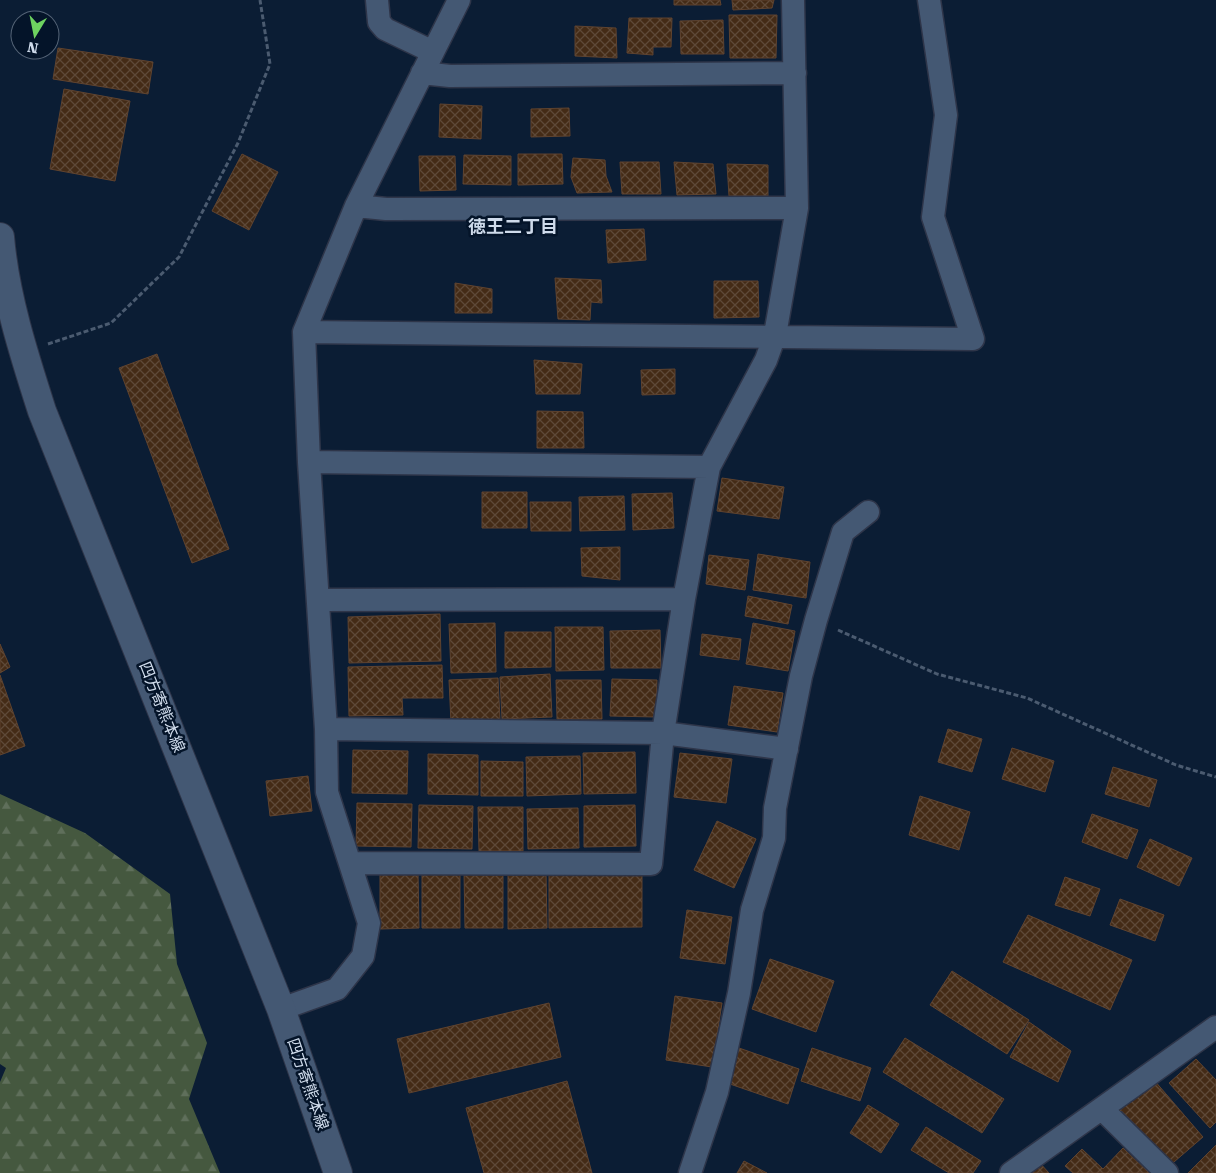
<svg xmlns="http://www.w3.org/2000/svg" width="1216" height="1173" viewBox="0 0 1216 1173" font-family="'Roboto Serif','Noto Sans JP',serif">
  <style>
    .forest { fill: url(#forest-firs) }
    .building { fill: url(#building-cross-hatch); stroke: #5f432f }
    .lines { fill: none; stroke-linecap: round; stroke-linejoin: round }
    .street-casing { stroke: #2e3549; stroke-width: 25 }
    .secondary-casing { stroke: #2e3549; stroke-width: 30 }
    .path { stroke: #4b5b70; stroke-width: 3; stroke-dasharray: 5 2.5; stroke-linecap: butt }
    .street { stroke: #445873; stroke-width: 22 }
    .secondary { stroke: #445873; stroke-width: 28 }
    .labels { text-anchor: middle; dominant-baseline: central; stroke-width: 5; stroke-linejoin: round; paint-order: stroke }
    .street-label { font-size: 16px; fill: #cfdbeb; stroke: #041429 }
    .neighbourhood-label { font-size: 18px; font-weight: bold; fill: #cfdbeb; stroke: #041429 }
  </style>
  <defs>
    <pattern id="forest-firs" width="22" height="20" patternUnits="userSpaceOnUse" patternTransform="scale(1.25)"><rect width="22" height="20" fill="#45583f"/><path d="M5 1l3.5 6h-7zM16 11l3.5 6h-7z" fill="#5f6f5b"/></pattern>
    <pattern id="building-cross-hatch" width="8" height="8" patternUnits="userSpaceOnUse" patternTransform="scale(1.25)"><rect width="8" height="8" fill="#442b16"/><path d="M0 0l8 8M0 8l8-8" fill="none" stroke="#5e4938"/></pattern>
  </defs>
  <rect width="100%" height="100%" fill="#0b1d34"/>
  <path class="forest" d="M0,794l85,39 85,61 7,70 30,79 -18,56 31,74h-220v-91l6,-14 -6,-4z"/>
  <path class="building" d="M674,0h46l1,5h-47z
    M732,0h42l-2,8 -39,2z
    M729,15h48l-1,43h-46z
    M629,18h43l-1,29h-18v8l-26,-2z
    M723,20l1,34h-43l-1,-33z
    M575,26l41,2 1,30 -42,-2z
    M58,48l95,14 -5,32 -95,-15z
    M64,89l66,12 -15,80 -65,-12z
    M440,104l42,2 -1,33 -42,-2z
    M569,108l1,28 -39,1v-28z
    M242,154l36,18 -29,58 -37,-19z
    M518,154h44l1,30 -45,1z
    M464,155l47,1v29l-48,-1z
    M419,156h36l1,34 -36,1z
    M573,158l32,2 1,16 6,16 -35,1 -6,-16z
    M620,162h39l2,32h-39z
    M674,162l39,2 3,30 -39,1z
    M727,164l41,1v31h-39z
    M644,229l2,31 -38,3 -2,-33z
    M555,278l46,2 1,23 -11,-1 -1,18 -32,-1z
    M714,281h44l1,36 -45,1z
    M455,283l37,6v24h-37z
    M157,354l72,195 -37,14 -73,-195z
    M534,360l48,4 -2,30h-44z
    M675,369v25l-33,1 -1,-25z
    M537,411l46,1 1,36h-47z
    M722,478l62,9 -5,32 -62,-8z
    M482,492h45v36h-45z
    M672,493l2,35 -41,2 -1,-36z
    M624,496l1,34 -45,1 -1,-34z
    M530,502h41v29h-40z
    M620,547v33l-38,-4 -1,-28z
    M758,554l52,8 -4,36 -53,-8z
    M709,555l40,5 -4,30 -39,-6z
    M748,596l44,9 -4,19 -43,-8z
    M440,614l1,47 -92,2 -1,-46z
    M495,623l1,49 -45,1 -2,-49z
    M753,623l42,8 -7,40 -42,-7z
    M555,627h48l1,43 -48,1z
    M660,630l1,38h-50l-1,-37z
    M505,632h46v35l-46,1z
    M702,634l39,5 -2,21 -39,-5z
    M0,644l10,23 -10,6z
    M442,665l1,33h-41l1,17 -54,1 -1,-49z
    M550,674l2,43 -50,2 -2,-42z
    M0,675l25,71 -25,9z
    M498,678l2,42 -49,3 -2,-43z
    M612,679l45,1 -1,37 -46,-1z
    M556,680h45l1,39h-45z
    M734,686l49,7 -6,39 -49,-7z
    M948,729l34,10 -10,33 -34,-10z
    M1012,748l42,13 -9,31 -43,-13z
    M353,750l55,1 -1,43 -55,-1z
    M635,752l1,41 -52,1 -1,-41z
    M680,753l52,6 -6,44 -52,-6z
    M428,754l50,1v40l-50,-1z
    M580,756l1,38 -54,2 -1,-39z
    M481,761l42,1v34h-42z
    M1113,767l44,13 -8,27 -44,-13z
    M308,776l4,35 -42,5 -4,-35z
    M920,796l50,16 -11,38 -50,-15z
    M357,803l55,1 -1,43 -55,-1z
    M419,805l54,1 -1,43 -54,-1z
    M635,805l1,41 -52,1v-41z
    M478,807h45v44h-44z
    M578,808l1,40 -51,1 -1,-40z
    M1092,814l46,16 -11,29 -45,-17z
    M717,821l39,18 -22,49 -40,-18z
    M1150,839l42,19 -13,28 -42,-19z
    M422,872h38v56h-38z
    M464,872h39v56h-38z
    M546,872l1,56 -39,1v-56z
    M642,872v55l-93,1v-55z
    M380,873h38l1,55 -39,1z
    M1065,877l35,12 -10,27 -35,-11z
    M1120,899l44,16 -9,26 -45,-16z
    M687,910l45,7 -7,47 -45,-6z
    M1028,915l104,45 -22,50 -107,-48z
    M770,959l64,22 -18,51 -64,-23z
    M952,971l77,49 -22,34 -77,-49z
    M675,996l47,7 -10,64 -46,-7z
    M549,1003l12,54 -152,36 -12,-54z
    M1029,1022l42,29 -13,31 -48,-25z
    M905,1038l99,61 -22,34 -99,-61z
    M739,1048l60,21 -11,35 -61,-21z
    M812,1048l59,20 -11,33 -59,-20z
    M1196,1059l20,21v42l-6,6 -41,-45z
    M1154,1080l49,57 -36,31 -50,-56z
    M567,1081l25,92h-108l-18,-65z
    M868,1105l31,19 -18,29 -31,-20z
    M926,1127l55,34 -8,12h-24l-38,-23z
    M1216,1145v28h-28z
    M1123,1148l26,25h-76l-8,-7 17,-17 21,20z
    M744,1161l23,12h-30z
    M1039,1162l10,11h-23z"/>
  <g class="lines">
    <defs>
      <path id="street" d="M377,0l2,22 6,7 48,23
        M422,73l28,3 345,-3
        M356,206l30,3 411,-1
        M304,332l669,7 -40,-122 13,-102 -17,-115
        M309,462l400,5 -25,132 -21,134 -12,131 -301,-1
        M709,467l57,-107 9,-25 22,-127 -4,-208
        M318,600l366,-1
        M326,729l337,4 124,16
        M281,1009l56,-20 26,-33 6,-33 -42,-131 -1,-63 -17,-267 -5,-130 52,-126 103,-206
        M1102,1109l65,64
        M690,1173l27,-81 22,-99 13,-83 22,-72 1,-30 26,-132 15,-56 27,-88 25,-20
        M1011,1173l205,-146"/>
      <path id="secondary" d="M0,237c5,59 24,118 42,174l239,598 57,164"/>
    </defs>
    <use href="#street" class="street-casing"/>
    <use href="#secondary" class="secondary-casing"/>
    <path class="path" d="M48,344l63,-21 68,-66 59,-114 32,-79 -10,-64
      M838,630l99,44 90,24 149,67 40,12"/>
    <use href="#street" class="street"/>
    <use href="#secondary" class="secondary"/>
  </g>
  <g class="labels">
    <g class="street-label">
      <text transform="translate(162 707) rotate(68)">四方寄熊本線</text>
      <text transform="translate(308 1084) rotate(71)">四方寄熊本線</text>
    </g>
    <g class="neighbourhood-label">
      <text x="513" y="226">徳王二丁目</text>
    </g>
  </g>
  <g transform="translate(35 35) rotate(190)"><circle r="24" fill="#041429" stroke="#556477"/>
  <path d="M0-4L9 19L0 12L-9 19Z" fill="#6ed360"/>
  <text y="-8" font-size="14" font-weight="bold" text-anchor="middle" fill="#cfdbeb">N</text>
  </g>
</svg>
